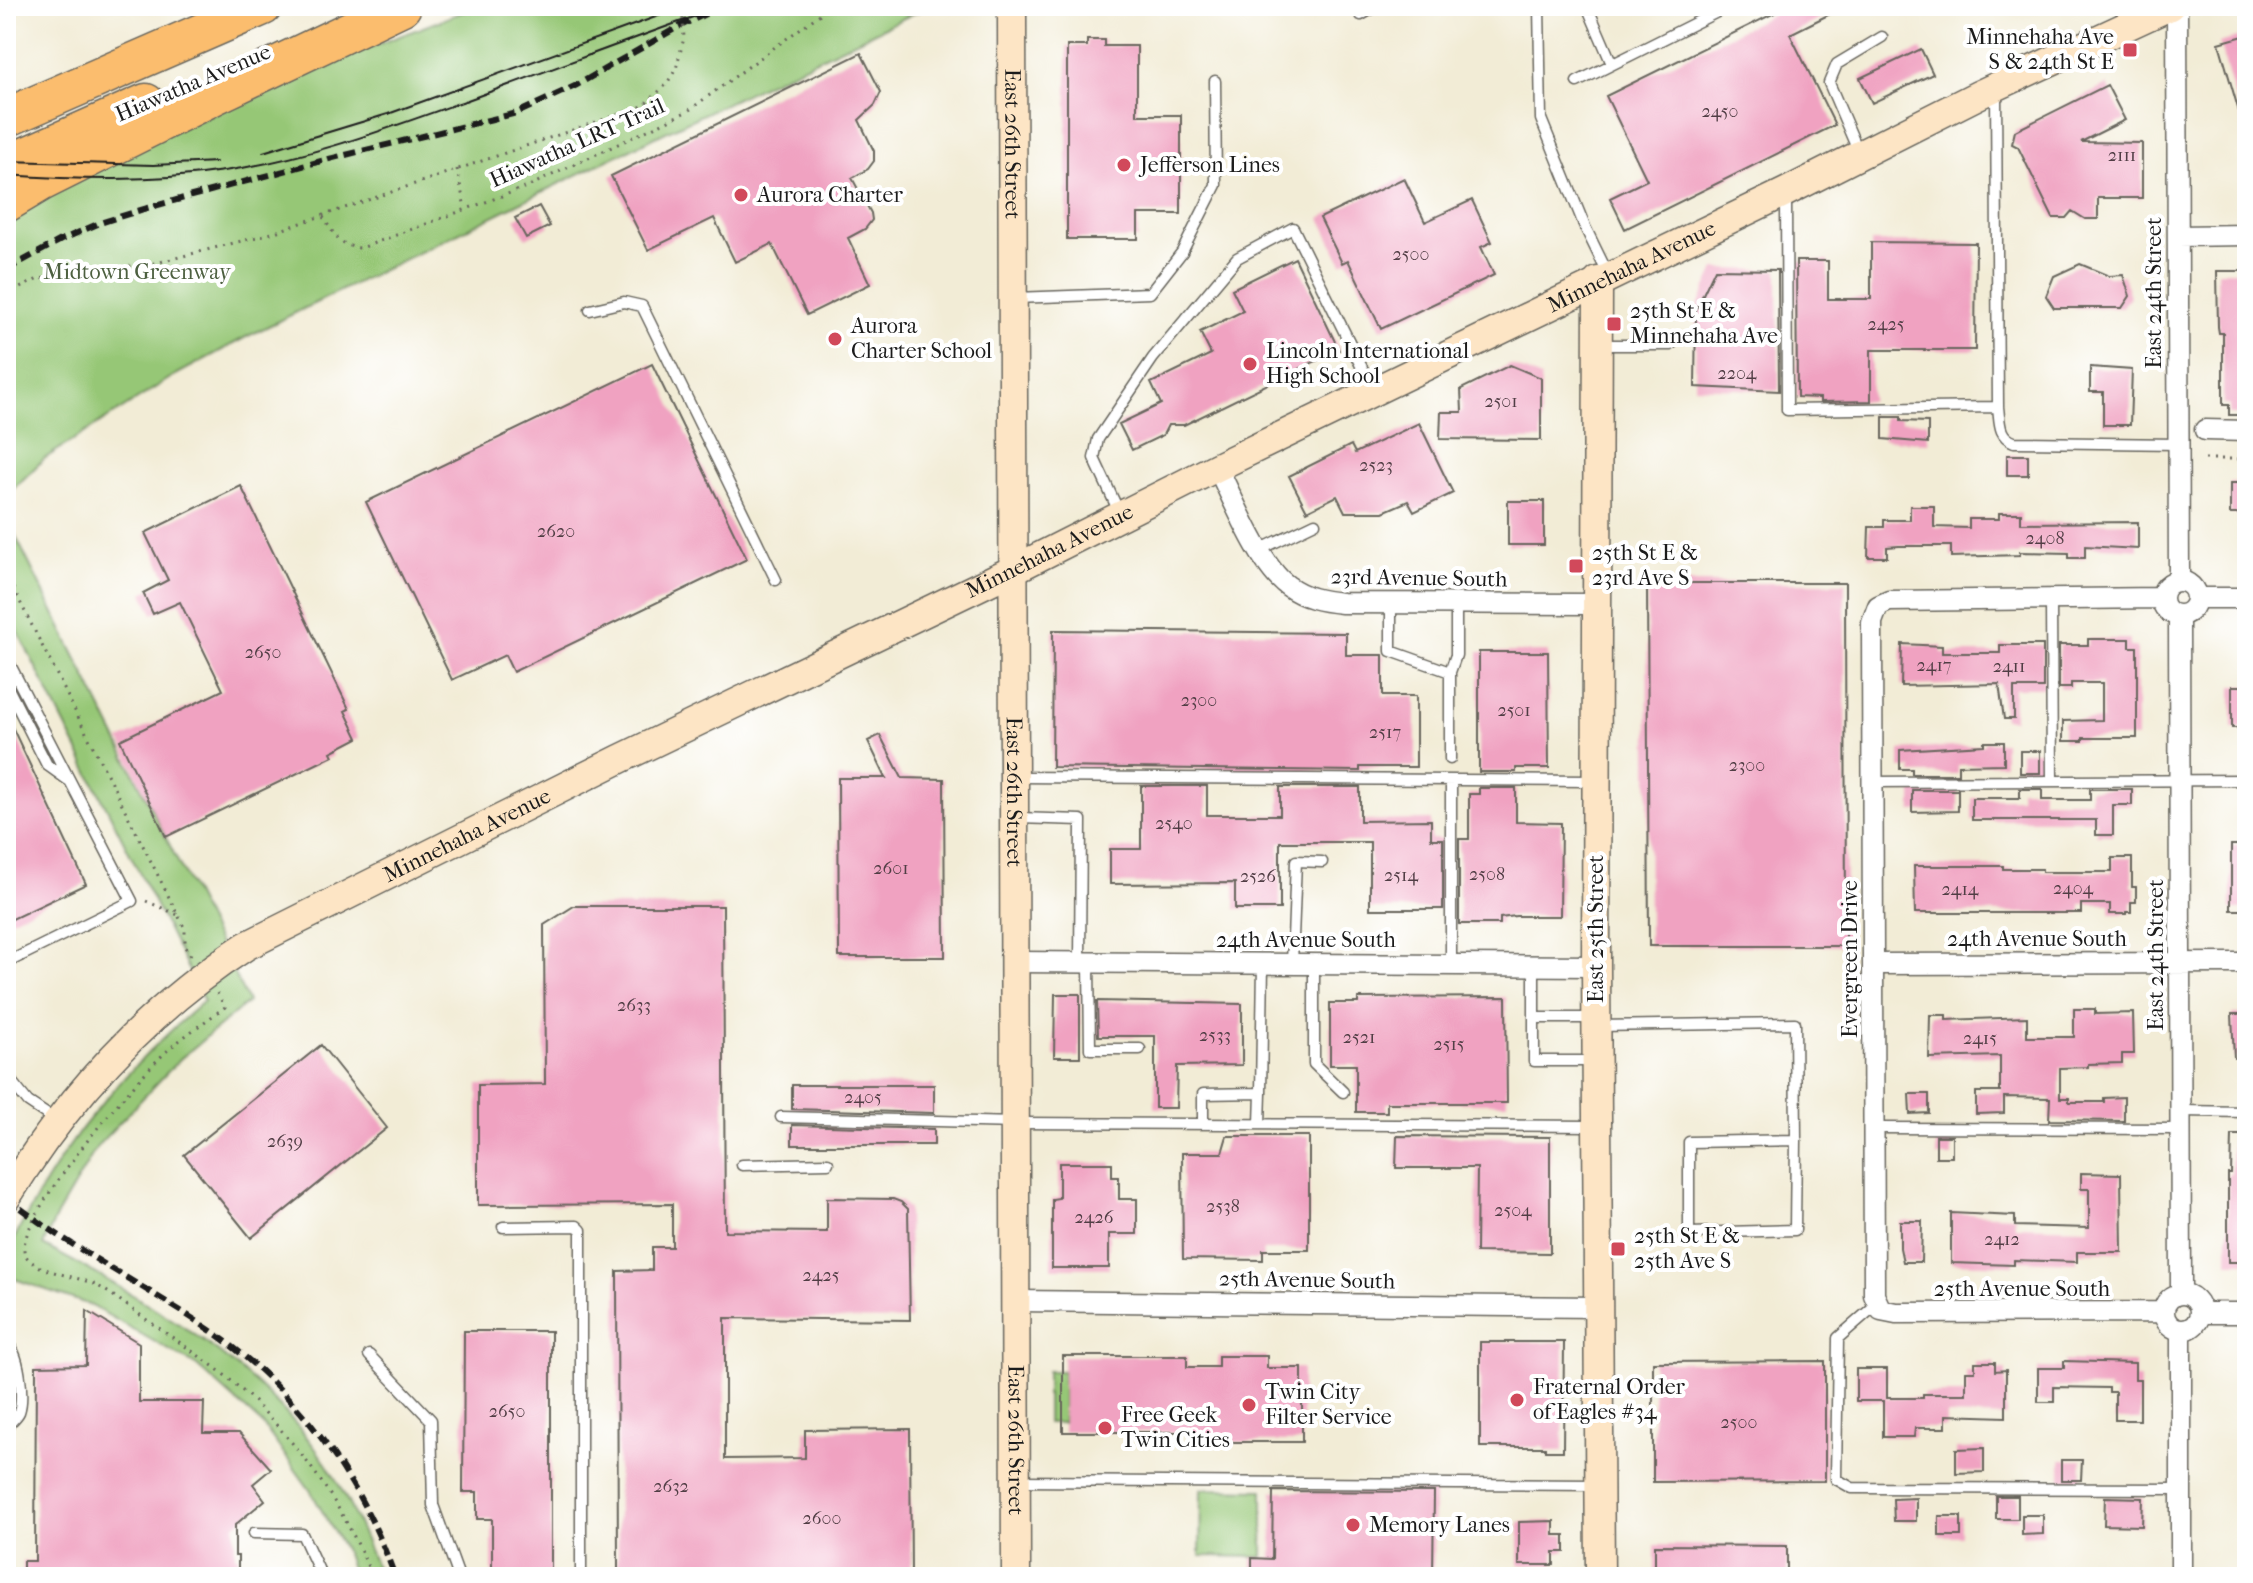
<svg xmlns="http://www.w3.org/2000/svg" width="2253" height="1583" viewBox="0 0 2253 1583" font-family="'IM FELL French Canon',serif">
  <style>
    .green { fill: #96c776; stroke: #597249; stroke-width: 2 }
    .building { fill: #f0a2c1 }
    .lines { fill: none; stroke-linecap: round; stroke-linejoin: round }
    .lane-casing { stroke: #67655d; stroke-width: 13 }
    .street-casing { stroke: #67655d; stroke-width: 23 }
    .secondary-casing { stroke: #67655d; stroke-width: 31 }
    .highway-casing { stroke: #67655d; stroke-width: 41 }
    .path { stroke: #67655d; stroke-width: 3; stroke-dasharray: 2 6; stroke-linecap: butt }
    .lane { stroke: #fff; stroke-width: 10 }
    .street { stroke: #fff; stroke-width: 20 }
    .secondary { stroke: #fde5c5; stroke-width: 28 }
    .highway { stroke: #fbbd6e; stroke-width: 38 }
    .tram { stroke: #1c1c1c; stroke-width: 2 }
    .rail { stroke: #1c1c1c; stroke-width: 6; stroke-dasharray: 12 6; stroke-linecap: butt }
    .path-bridge { stroke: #67655d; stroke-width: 3; stroke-dasharray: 2 6; stroke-linecap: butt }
    .poi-dot { fill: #d1495b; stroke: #fff; stroke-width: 3 }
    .labels { text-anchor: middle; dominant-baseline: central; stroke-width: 8; stroke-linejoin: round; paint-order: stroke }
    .number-label { font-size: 18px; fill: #513e45 }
    .poi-label { font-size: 22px; fill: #1c1c1c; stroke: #fff; text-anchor: start }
    .street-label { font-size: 22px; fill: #1c1c1c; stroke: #fff }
    .park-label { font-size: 22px; fill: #4d6040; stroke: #fff }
  </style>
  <rect width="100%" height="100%" fill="#fff"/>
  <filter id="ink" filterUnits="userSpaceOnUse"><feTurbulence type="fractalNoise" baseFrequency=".0125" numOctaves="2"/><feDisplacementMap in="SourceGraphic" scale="16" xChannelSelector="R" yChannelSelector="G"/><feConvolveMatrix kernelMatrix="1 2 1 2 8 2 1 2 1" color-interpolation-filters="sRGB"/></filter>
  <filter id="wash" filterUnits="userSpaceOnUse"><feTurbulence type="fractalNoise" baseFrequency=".006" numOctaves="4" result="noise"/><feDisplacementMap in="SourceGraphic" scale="32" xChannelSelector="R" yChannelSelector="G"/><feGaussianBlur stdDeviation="1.8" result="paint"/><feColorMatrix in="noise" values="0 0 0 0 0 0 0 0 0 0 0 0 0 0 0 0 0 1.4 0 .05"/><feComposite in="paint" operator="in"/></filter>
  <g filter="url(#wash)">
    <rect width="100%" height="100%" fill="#f2ecd6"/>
    <path class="green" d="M478,6h451l-334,160 -347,170 -76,41 -128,82 -38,37v-277l152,-82 205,-87z
      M6,517l242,485 -68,57 -82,86 -41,70 -14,30c101,54 206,112 275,207 28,38 45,82 62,125h-26l-9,-26 -35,-61 -47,-65 -66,-59 -107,-61 -84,-29c0,-28 12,-44 25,-68 43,-81 104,-148 173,-207l-198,-393z
      M1047,1371h16v52h-16z
      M1201,1489l62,1v67l-63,-1z"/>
    <g id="blocks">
      <path class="building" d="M1789,6h57l-56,28 45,91 -210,104 -15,-31 37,-18 -41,-84z
        M2247,35v86l-5,1 -23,-79z
        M1087,40h17v6h33v69h44v99h-43v25h-71v-193h20z
        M1921,49l12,25 -61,29 -12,-25z
        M861,53l20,39 -6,13 -16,15 15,31v10l-6,8 -16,9 19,35 1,7 -7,9 -17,9 22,46 -63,31 -35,-71 -37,18 -21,-44 -66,32 -37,-74z
        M2107,85l18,35 -44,22 61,1v55h-44v21h-13l-13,-8 -6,7h-13l-35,-71 -6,-3 3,-13z
        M1404,178l21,44 47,-22 20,42 -11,5 13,28 -113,54 -33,-69 -6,3 -22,-45z
        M539,206l11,20 -24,12 -11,-20z
        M1871,242l105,1 -1,107h-104v51l-51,1v-4l-23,-1 -1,-136h32v38h43z
        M1295,258l44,92 -52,25h-11l-10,10 -82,40h-16l-5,10 -31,15 -13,-26 42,-20 -10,-21 60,-29 -11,-22 43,-21 -11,-22z
        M2080,264l29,12 14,-1 7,21 -8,12h-68l-8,-12 8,-20z
        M1715,269l63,1 1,121 -84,-4 1,-78z
        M2217,271h26l4,144h-18v-10h-6v-72h-4l-1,-6z
        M652,364l95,195 -234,113 -8,-17 -53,25 -86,-178z
        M1510,365l31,13v62l-101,-1 1,-27h21l-1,-23z
        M2090,367l42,3 -2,55h-27v-33h-13z
        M1883,417h18v4l27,1v21l-45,-4z
        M1419,423l34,70 -39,19 -6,-11 -25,11h-38l-8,-16 -30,15 -18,-35 62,-31 4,8z
        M2007,455h21v20h-21z
        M2230,483h17v31h-17z
        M241,486l108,223 -4,2 13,27 -27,14 2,4 -167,81 -46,-97 103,-50 -43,-88 -27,12 -10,-21 25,-13 -23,-47z
        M1508,501h36v44h-36z
        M1910,506h24v21l35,1v-9h30v-6h22v10l117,-1v27l-53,-3v12h-16v-5l-49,-1v3l-69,2v-11h-52l-12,1v10h-19l1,-30h15v-7h26z
        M1647,583h198l1,363h-197z
        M1053,630l293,3v22h37v41h33v71h-56v4l-308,-4z
        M2088,639h42v8h7v91h-54v3h-20v-20l39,-1v-37h-31v5h-12v-43h29z
        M1902,644l40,2v7h58v-8h43v43h-29v31h-10l-5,-35 -98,2z
        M1479,652h69l1,116h-33v4h-37z
        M2232,686h15v42h-15z
        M6,714l80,170 -80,38z
        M880,735l22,43 42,1 1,178h-106l-1,-179h48l-18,-37z
        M1984,742h20v22l-46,1v9h-46v-5h-12v-19l84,-5z
        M2020,751h20v22h-20z
        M1141,786h66v29h73v-28h80v34l71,-1v19h12v70h-73v-67h-90v67h-45v-26l-125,1v-35h31z
        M1479,788h37v34l45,1 -1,93h-44l-16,2v6h-41v-85h10v-45h10z
        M2020,789h22v11h48v-11h42v16h-19v30h-17v-15h-124v-22h48z
        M1912,790h46v21l-46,1z
        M2231,845h16v65h-16z
        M2112,858h20v29h4v15h-5v10h-5v2h-16v-10h-29v9h-166l-1,-47h89v3h39v3h70z
        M574,906h149l2,325 102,1v-34l66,1 8,3 7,7 2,111 -185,-2v141l80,-1v-28l105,-1 1,148h-293l-1,-306 35,-1v-23h20v-43l-194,1v-120l67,-1 -1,-159z
        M1055,994h25v63h-26z
        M1506,997l1,106h-120v9h-31v-47h-26v-62h28v-5z
        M1097,1001l145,3v61l-65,1 -1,42h-21v-72h-57z
        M2074,1009h21v5l38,-1 1,41h-12v9l-34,1v3l-28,1v30h9v4h35v-4l20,-1v24l-75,-1 1,-22 -46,-1v16l-28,1v-22h24v-36l-71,2 1,-43h16v5l81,-3v20h47z
        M2232,1014h15v44h-13z
        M321,1045l66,83 -136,110 -67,-83z
        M792,1085h142v28l-142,-4z
        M1909,1094h20v19l-19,1z
        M792,1125l142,4v16h-142z
        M2232,1135h15v127h-19v-88h3z
        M1227,1136h82v114h-46v10l-80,-1 -1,-106h40z
        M1397,1136l153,1v116l-74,-1 1,-84h-81z
        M1936,1136h16v21h-16z
        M1059,1163h53v14h7v22h18v35h-28v34h-57v-69l7,-1z
        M2081,1173l40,1 1,78h-45v10l-63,-2v5l-63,-2v-50l64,3v10l74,2v-39h-8z
        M1900,1221h22l-1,41h-18l-3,-14z
        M87,1311l52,32v59h65l-1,31h36l32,36 -18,15 12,16 -30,25v31h3v21h-215v-16h12l1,-195 50,-1z
        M464,1331h87v246h-59v-58h-15v-27h-14z
        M1480,1342h84l-1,109h-18v-4h-65z
        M1063,1356h124v11h31v-11h49v12h35v74h-106v-10h-133z
        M1825,1361v120l-172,1v-120z
        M2064,1361l71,2v16h5v41h-25v-28h-6v-4l-55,-1v15h-16v-34h26z
        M1975,1362h20v9l11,-1v47l-60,-2v13h-31l-1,9h-31v-36h-27v-32h31v29h36v-4h43v-23h9z
        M1984,1448v24l-28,1v-24z
        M2061,1460h21l-1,20h-20z
        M1273,1491l161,1 -1,85h-181v-19l20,1z
        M1996,1496h22v23h-22z
        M2105,1497l38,1 -1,28 -38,-1z
        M1916,1498v23h-22l-1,-22z
        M2022,1515h21v19l-21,1z
        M1939,1516h22v20h-22z
        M1554,1521v14h11v17h-11v13h-35v-43z
        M1655,1545l132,1v31h-132z"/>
    </g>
  </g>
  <g filter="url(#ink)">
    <use href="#blocks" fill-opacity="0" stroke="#67655d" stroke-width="2"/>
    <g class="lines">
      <defs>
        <path id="lane" d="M1539,6l2,113 44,108 23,47
          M1587,6l25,58
          M1361,15l16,-9
          M1577,82l152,-76
          M1859,153l-30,-70 8,-19 45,-27
          M1786,198l1,212 211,-3 -2,-317
          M1015,298l135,-5 32,-41 34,-67 -1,-104
          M590,310l34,-8 18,4 134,274
          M1600,345h71
          M1998,407c2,15 0,29 16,35l164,2
          M1120,514l-26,-56 4,-19 55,-81 84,-100 56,-30 79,160
          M1259,550l56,-27
          M2051,599l1,182
          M1391,603v48l59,21
          M6,657l126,244 -126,62
          M6,684l41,81 21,15
          M1450,759v-87l6,-17v-52
          M1018,777l576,4
          M1451,780v185
          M1872,782l375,-2
          M1018,818l63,2 -1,143
          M1089,963l1,86h50
          M1292,964l4,-103 26,1
          M1314,964v100l29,28
          M1534,966v95h62
          M1534,1018h60
          M1598,1026l197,-3 1,117 -107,2v91l106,-3 1,-90
          M6,1075l22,27 27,18
          M2181,1111l66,1
          M781,1117l235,6 578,3
          M1203,1124v-30l58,-1 2,-129
          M1260,1124l1,-31
          M1875,1128l306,1
          M742,1165l86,-2
          M503,1227l74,-1 4,4v347
          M1878,1303l-40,35 -2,141 16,9 329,1
          M6,1343c14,8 18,55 13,69 -2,5 -10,11 -13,15
          M369,1355l62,65 2,85 26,72
          M1018,1481l580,4
          M254,1533l48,1 20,43"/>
        <path id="street" d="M2177,6l2,575
          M2178,236l69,-1
          M2205,430l42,1
          M1217,467c16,31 43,100 71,119 16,12 34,15 54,17l255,1
          M2162 598a17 17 0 1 1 34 0a17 17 0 1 1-34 0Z
          M2162,598l-273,3 -11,5 -6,16 2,673 7,15 15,3 268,-1
          M2196,598h51
          M2179,615l2,679
          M1015,962l581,4
          M1875,964l372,-1
          M2164 1312a18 18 0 1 1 36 0a18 18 0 1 1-36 0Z
          M1016,1301l582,6
          M2200,1313h47
          M2181,1330v247"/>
        <g id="secondary">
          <path id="s1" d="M1012,6l4,1571"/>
          <path d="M1598,281l-2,685 4,611"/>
          <path id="s2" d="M6,1198c62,-101 141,-188 240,-252l374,-187 395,-190 202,-102 569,-275 192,-97 192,-89"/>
        </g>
        <path id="highway" d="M6,118l257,-112
          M6,165l140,-62
          M6,203l35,-21 174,-87 187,-89"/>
      </defs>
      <use href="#lane" class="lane-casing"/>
      <use href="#street" class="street-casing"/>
      <use href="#secondary" class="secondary-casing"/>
      <use href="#highway" class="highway-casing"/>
      <path class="path" d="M457,169l8,39
        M323,217c11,17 17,30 38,31l168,-62 159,-75 143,-105
        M6,295l32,-16 122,-17 112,-29 201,-69
        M2205,459h42
        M6,574l179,355v18l7,10
        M146,901l32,14
        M217,993l8,14c-19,14 -40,28 -58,44 -26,22 -161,177 -141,205 11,17 54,20 72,30 19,11 37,26 55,38 23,16 47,32 69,49 64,52 121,128 150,204"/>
      <use href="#lane" class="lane"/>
      <use href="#street" class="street"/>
      <use href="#secondary" class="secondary"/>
      <use href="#highway" class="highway"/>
      <path class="tram" d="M263,152l125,-38 298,-108
        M6,161l147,4 63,-3
        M6,175c72,5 146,7 218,-4 82,-12 160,-41 238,-69 88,-32 174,-65 262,-96"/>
      <path class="rail" d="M6,270l55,-30 39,-17 47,-15 178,-48 192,-47 60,-28 101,-58 40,-19
        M6,1197c61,49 130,84 195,127 90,59 159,151 194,253"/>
      <path class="path-bridge" d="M473,164l170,-58 23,-21 10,-16 8,-31 -2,-32"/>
    </g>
  </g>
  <g class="poi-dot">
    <rect x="2122" y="42" width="16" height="16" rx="4"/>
    <circle cx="1124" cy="165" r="8"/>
    <circle cx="741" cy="195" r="8"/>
    <rect x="1606" y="316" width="16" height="16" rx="4"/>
    <circle cx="835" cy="339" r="8"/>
    <circle cx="1250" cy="364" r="8"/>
    <rect x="1568" y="558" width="16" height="16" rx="4"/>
    <rect x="1610" y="1241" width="16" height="16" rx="4"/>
    <circle cx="1517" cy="1400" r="8"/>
    <circle cx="1249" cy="1405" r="8"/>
    <circle cx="1105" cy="1428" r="8"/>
    <circle cx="1353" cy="1525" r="8"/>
  </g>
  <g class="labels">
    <g class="number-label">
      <text x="1720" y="111">2450</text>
      <text x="2122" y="155">2111</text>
      <text x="1411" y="254">2500</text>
      <text x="1886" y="324">2425</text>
      <text x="1737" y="373">2204</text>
      <text x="1501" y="401">2501</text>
      <text x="1376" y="465">2523</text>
      <text x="556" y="531">2620</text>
      <text x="2045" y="538">2408</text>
      <text x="263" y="652">2650</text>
      <text x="1934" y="665">2417</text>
      <text x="2009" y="666">2411</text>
      <text x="1199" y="700">2300</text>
      <text x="1514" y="710">2501</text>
      <text x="1385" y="732">2517</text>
      <text x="1747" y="765">2300</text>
      <text x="1174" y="823">2540</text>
      <text x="891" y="868">2601</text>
      <text x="1487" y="874">2508</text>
      <text x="1401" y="875">2514</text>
      <text x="1258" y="876">2526</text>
      <text x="2073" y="888">2404</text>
      <text x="1960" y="889">2414</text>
      <text x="634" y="1005">2633</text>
      <text x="1215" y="1035">2533</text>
      <text x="1359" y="1037">2521</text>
      <text x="1980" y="1038">2415</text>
      <text x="1449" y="1044">2515</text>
      <text x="863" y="1097">2405</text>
      <text x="285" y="1141">2639</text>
      <text x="1223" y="1206">2538</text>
      <text x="1513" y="1210">2504</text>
      <text x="1094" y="1217">2426</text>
      <text x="2002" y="1239">2412</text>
      <text x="821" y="1275">2425</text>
      <text x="507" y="1411">2650</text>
      <text x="1739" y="1422">2500</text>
      <text x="671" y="1486">2632</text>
      <text x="822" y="1518">2600</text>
    </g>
    <g class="poi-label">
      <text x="2114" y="37" text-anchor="end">Minnehaha Ave<tspan x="2114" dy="25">S &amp; 24th St E</tspan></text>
      <text x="1140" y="165">Jefferson Lines</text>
      <text x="757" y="195">Aurora Charter</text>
      <text x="1630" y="311">25th St E &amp;<tspan x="1630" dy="25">Minnehaha Ave</tspan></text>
      <text x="851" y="326">Aurora<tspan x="851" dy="25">Charter School</tspan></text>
      <text x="1266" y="351">Lincoln International<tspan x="1266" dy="25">High School</tspan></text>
      <text x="1592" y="553">25th St E &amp;<tspan x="1592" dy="25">23rd Ave S</tspan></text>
      <text x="1634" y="1236">25th St E &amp;<tspan x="1634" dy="25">25th Ave S</tspan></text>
      <text x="1533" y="1387">Fraternal Order<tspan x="1533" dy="25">of Eagles #34</tspan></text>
      <text x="1265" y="1392">Twin City<tspan x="1265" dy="25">Filter Service</tspan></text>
      <text x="1121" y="1415">Free Geek<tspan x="1121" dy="25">Twin Cities</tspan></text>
      <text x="1369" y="1525">Memory Lanes</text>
    </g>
    <g class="street-label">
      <text transform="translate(193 83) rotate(-23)">Hiawatha Avenue</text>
      <text transform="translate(577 143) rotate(-24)">Hiawatha LRT Trail</text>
      <text stroke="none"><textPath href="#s1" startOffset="138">East 26th Street</textPath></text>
      <text stroke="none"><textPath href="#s2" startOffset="1894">Minnehaha Avenue</textPath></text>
      <text transform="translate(2154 293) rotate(-90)">East 24th Street</text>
      <text stroke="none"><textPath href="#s2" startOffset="1246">Minnehaha Avenue</textPath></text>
      <text transform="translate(1419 578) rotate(1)">23rd Avenue South</text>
      <text stroke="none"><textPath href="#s1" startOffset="786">East 26th Street</textPath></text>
      <text stroke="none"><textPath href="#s2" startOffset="598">Minnehaha Avenue</textPath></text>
      <text transform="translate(1596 929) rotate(-90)">East 25th Street</text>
      <text x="2037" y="939">24th Avenue South</text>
      <text x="1306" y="940">24th Avenue South</text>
      <text transform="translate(2156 955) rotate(-90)">East 24th Street</text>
      <text transform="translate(1850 959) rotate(-90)">Evergreen Drive</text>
      <text transform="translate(1307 1280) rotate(1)">25th Avenue South</text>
      <text x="2022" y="1289">25th Avenue South</text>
      <text stroke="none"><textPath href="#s1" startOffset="1434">East 26th Street</textPath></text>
    </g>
    <g class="park-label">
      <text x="137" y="272">Midtown Greenway</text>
    </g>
  </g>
  <rect width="2253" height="1583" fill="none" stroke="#fff" stroke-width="32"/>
</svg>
